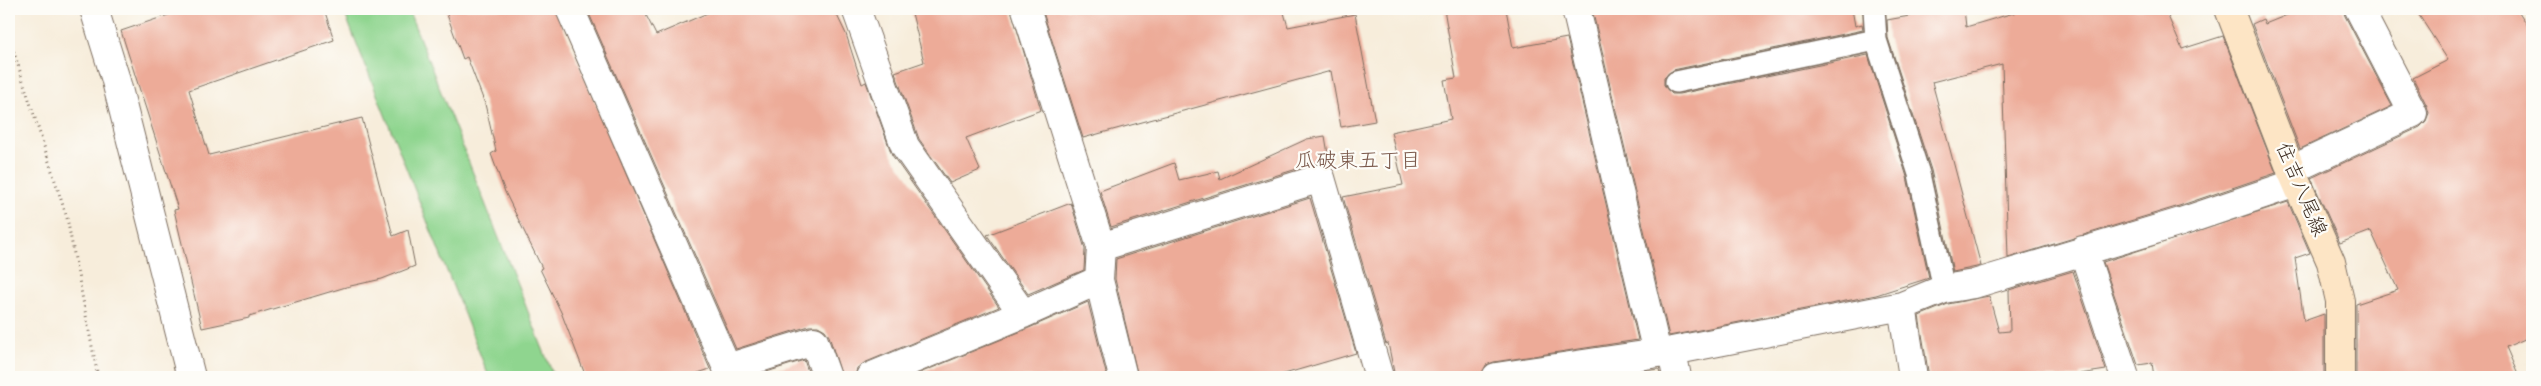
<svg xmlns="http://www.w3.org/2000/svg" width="2541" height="386" viewBox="0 0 2541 386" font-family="'Indie Flower','Klee One',sans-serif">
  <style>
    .green { fill: #8fd58f; stroke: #658056 }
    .building { fill: #edab98 }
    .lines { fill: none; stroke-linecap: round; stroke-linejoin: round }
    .service-casing { stroke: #7d6e60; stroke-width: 24 }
    .minor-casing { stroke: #7d6e60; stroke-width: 30 }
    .secondary-casing { stroke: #7d6e60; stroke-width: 30 }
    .path { stroke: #7d6e60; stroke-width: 3; stroke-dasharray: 1 4; stroke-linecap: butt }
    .service { stroke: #fff; stroke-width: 21 }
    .minor { stroke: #fff; stroke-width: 28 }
    .secondary { stroke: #fde5c5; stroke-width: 28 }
    .labels { text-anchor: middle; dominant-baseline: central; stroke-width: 4.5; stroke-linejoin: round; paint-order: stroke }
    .street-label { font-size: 20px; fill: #3b2a1e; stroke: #fdfcf7 }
    .neighbourhood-label { font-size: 21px; fill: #795749; stroke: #fdfcf7 }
  </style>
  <rect width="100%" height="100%" fill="#fdfcf7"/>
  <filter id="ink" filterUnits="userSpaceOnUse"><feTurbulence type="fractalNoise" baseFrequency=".02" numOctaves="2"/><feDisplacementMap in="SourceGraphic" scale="10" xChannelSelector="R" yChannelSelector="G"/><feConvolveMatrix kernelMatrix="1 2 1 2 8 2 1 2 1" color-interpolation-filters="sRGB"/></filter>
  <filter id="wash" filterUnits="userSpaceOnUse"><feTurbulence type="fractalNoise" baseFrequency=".0096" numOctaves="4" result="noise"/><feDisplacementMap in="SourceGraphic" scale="20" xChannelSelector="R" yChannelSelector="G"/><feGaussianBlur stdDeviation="1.12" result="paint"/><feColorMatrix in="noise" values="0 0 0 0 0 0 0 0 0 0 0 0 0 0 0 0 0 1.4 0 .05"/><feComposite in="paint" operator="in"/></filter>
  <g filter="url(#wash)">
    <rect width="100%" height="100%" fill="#f7eddb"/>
    <path class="green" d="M343,9h65l146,368h-65z"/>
    <g id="blocks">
      <path class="building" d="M186,9h138l10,31 -145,50 20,65 153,-37 31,118 15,-6 7,36 -33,13 -36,8 -97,29v2l-47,10 -28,-118 4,-1 -57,-178z
        M445,9h110l155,360 -24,8h-100l-25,-65 -21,-43 2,-1 -37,-76 -14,-38 5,-3 -11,-47 -18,-47 -4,2z
        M587,9h56l13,26 61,-26h117l12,25 16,50 4,-2 26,73 107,152 -135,56 -7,5 -2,9h-13l-13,-41 -4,-6 -7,-4h-9l-73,23z
        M911,9h100l30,101 -75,28 14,32 -30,13 -31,-44 -24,-67 29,-10z
        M1042,9h241l5,18 67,-13 20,107 -34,6 -10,-56 -248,67z
        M1444,9h62l7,39 54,-10 71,302 -144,22 -8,3 -5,12h-86l-7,-34 -2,1 -43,-147 60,-12 -12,-53 60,-13 -7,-39 12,-2z
        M1592,9h260l3,17 7,-2 1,6 -190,40 -9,8v7l8,9h7l189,-39 39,122 22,101 -53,17 -207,41z
        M1914,9h50l2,18 61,-18h138l17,40 41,-13 53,137 -100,34 -168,51 -6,-194 -70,18 49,184 -28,6 -22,-102 -43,-132 -1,-18 28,-5z
        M2302,9h41l2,7 47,90 -92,43 -48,-125 11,-5 2,5z
        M2415,9h102l15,23v304l-26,11 13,30h-163v-73l42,-14 -27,-59 -31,12 -29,-65 109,-51 6,-6 3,-8 -2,-7 -14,-28 35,-18z
        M1325,136l5,30 -6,-3h-8l-205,64 -11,-36 74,-28 5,17 39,-9 2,8 87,-40z
        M1310,198l46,155 -82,24h-136l-23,-98 1,-20z
        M2288,202l22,51 -15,5 9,63 20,-7v63h-170l-2,-14 -14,2 -35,-103z
        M1071,203l14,46 -1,21 -56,24 -41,-59z
        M2073,271l33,99 -26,4v3h-151l-10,-61 29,-12 41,-8 10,36 11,-1 -1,-41z
        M1088,302l19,75h-197l119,-49z
        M804,360l6,17h-59z
        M1659,369l2,8h-60z"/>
    </g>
  </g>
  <g filter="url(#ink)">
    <use href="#blocks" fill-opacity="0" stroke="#7d6e60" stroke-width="1"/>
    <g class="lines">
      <defs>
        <path id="service" d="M1874,9l2,31
          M1676,82l200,-42 43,134 25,115"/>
        <path id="minor" d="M94,9l21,68 76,300
          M570,9l157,359 87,-27 13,36
          M856,9l49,137 118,168
          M1026,9l75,238 -2,33 24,97
          M1576,9l81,344
          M2291,170l122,-57 -54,-104
          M1101,247l220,-69 58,199
          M2083,250l42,127
          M1902,306l11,71
          M1672,351l5,26
          M870,377l153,-63 76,-34
          M1496,377l176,-26 230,-45 42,-17 30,-5 207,-62 115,-39"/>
        <path id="secondary" d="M2229,9l62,161 40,92 9,39v76"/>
      </defs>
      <use href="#service" class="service-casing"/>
      <use href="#minor" class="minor-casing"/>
      <use href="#secondary" class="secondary-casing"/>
      <path class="path" d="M9,37l58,181 31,159"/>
      <use href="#service" class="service"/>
      <use href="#minor" class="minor"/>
      <use href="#secondary" class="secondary"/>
    </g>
  </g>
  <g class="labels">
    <g class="street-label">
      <text transform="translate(2300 190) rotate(67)">住吉八尾線</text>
    </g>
    <g class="neighbourhood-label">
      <text x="1358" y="162">瓜破東五丁目</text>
    </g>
  </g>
  <rect width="2541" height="386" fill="none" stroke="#fdfcf7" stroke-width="30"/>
</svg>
